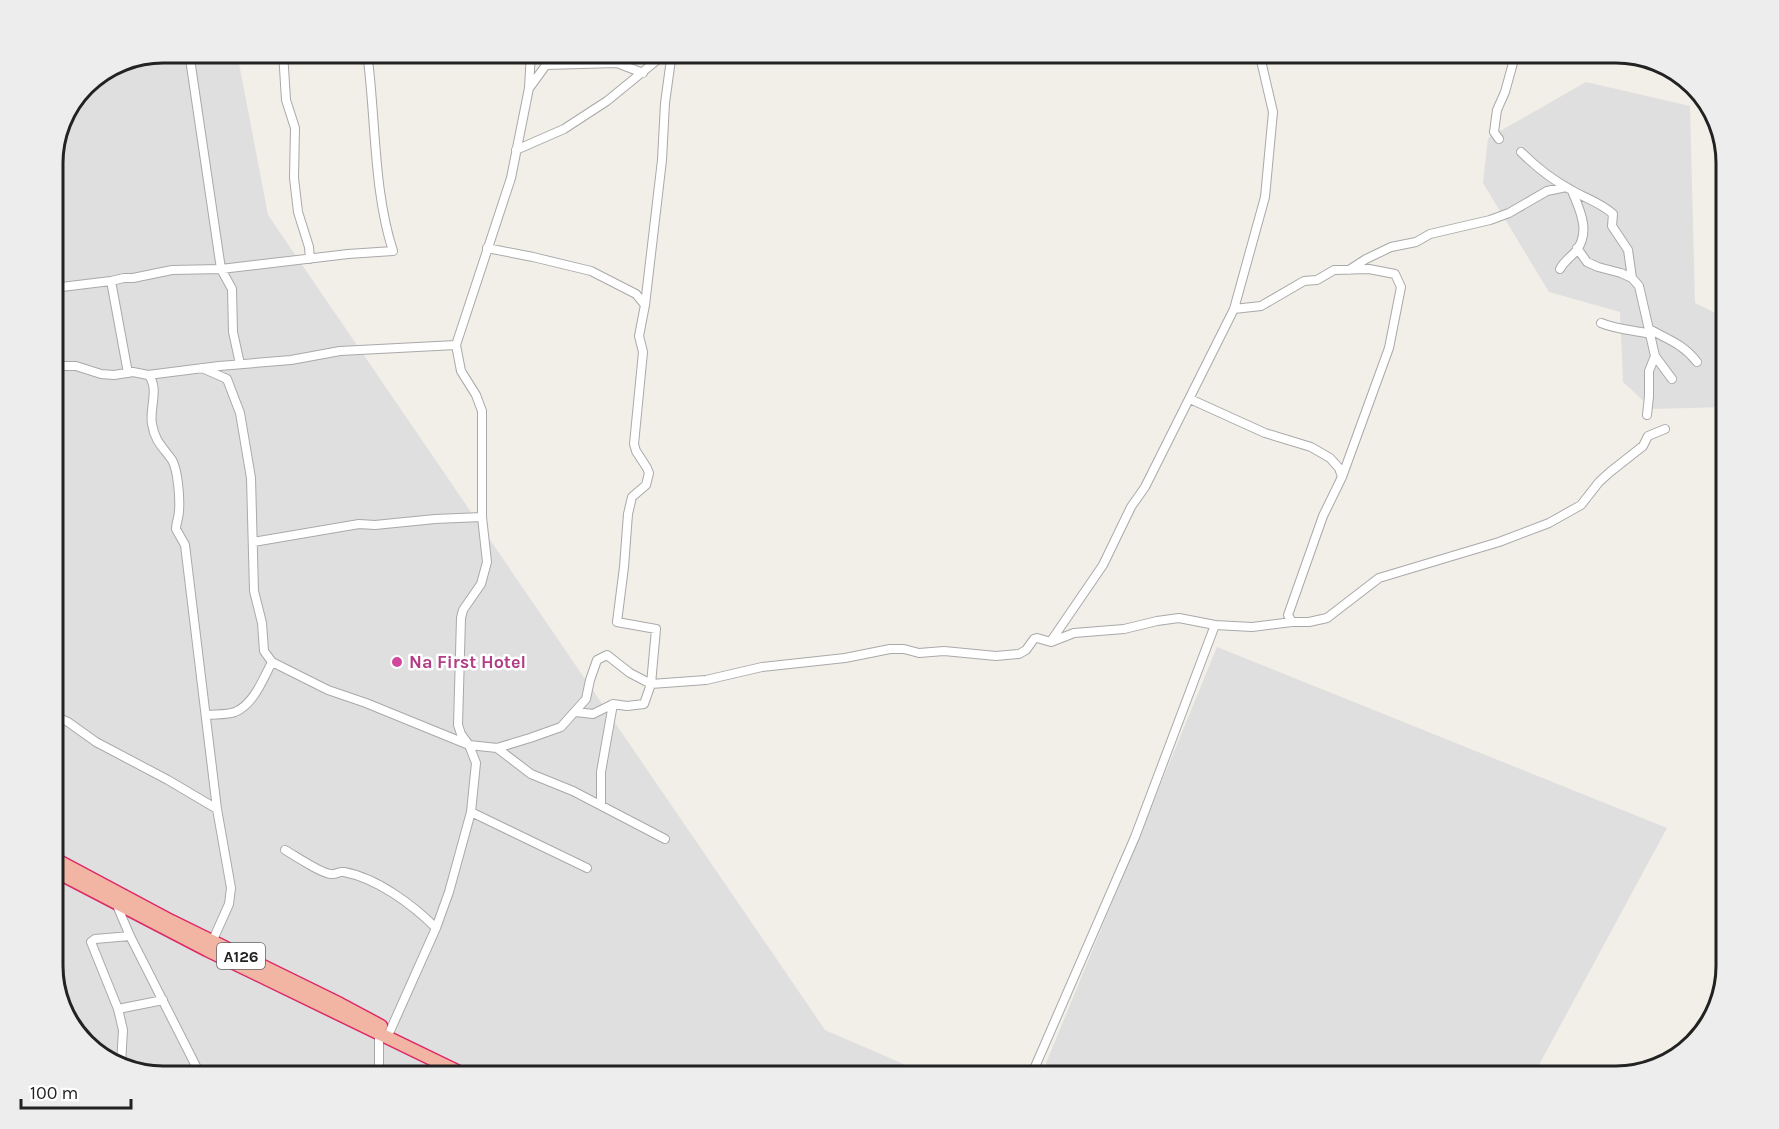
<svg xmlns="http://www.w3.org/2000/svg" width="1779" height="1129" viewBox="0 0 1779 1129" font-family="Karla,sans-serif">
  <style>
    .residential { fill: #e0dfdf }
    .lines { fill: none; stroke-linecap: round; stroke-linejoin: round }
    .minor-casing { stroke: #a9a9a9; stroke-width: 10 }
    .trunk-casing { stroke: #dc2a67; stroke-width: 15 }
    .minor { stroke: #fff; stroke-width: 8 }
    .trunk { stroke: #f2b4a3; stroke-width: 12 }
    .hotel-dot { fill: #d1479c; stroke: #fff; stroke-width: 2 }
    .labels { text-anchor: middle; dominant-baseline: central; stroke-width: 5; stroke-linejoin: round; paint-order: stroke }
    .shield { fill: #fff; stroke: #646464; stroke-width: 1.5 }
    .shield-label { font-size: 16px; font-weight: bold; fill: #222 }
    .hotel-label { font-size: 18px; font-weight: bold; fill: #b23c85; stroke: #fff; text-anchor: start }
    .rim { fill: none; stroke: #222; stroke-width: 3 }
  </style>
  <rect width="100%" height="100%" fill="#f2efe9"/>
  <path class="residential" d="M163,53h74l31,162 557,815 106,46h-768l-61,-18 -35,-37 -14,-48v-817l32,-71 36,-24z
    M1586,82l104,24 5,197 31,15v89l-74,2 -3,-3 -26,-24 -3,-70 -71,-20 -66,-109 5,-45z
    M1217,647l450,181 -134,248h-482l-9,-3z"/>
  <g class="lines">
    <defs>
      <path id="minor" d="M283,52l3,48 9,28 -1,50 4,34 11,35 1,12
        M530,87l16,-22 71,-2 26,10
        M1499,139l-5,-7 3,-22 8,-18 11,-40
        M516,150l48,-21 43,-28 60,-49
        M1521,152c15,15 33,29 52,39 14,8 28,12 40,23l-1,12 16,24 4,28 7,8 16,70 17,23
        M487,248l46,9 58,14 45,23 9,11 -6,31 4,16 -9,92 2,7 11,17 2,5 -3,12 -14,12 -4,17 -4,53 -7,55 39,7 -5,55 -7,20 -17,2 -14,-2 -20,10 -17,-2
        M1577,248l10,14 11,5 23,6 11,5
        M1560,269c4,-8 11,-12 16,-18 15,-19 4,-41 -4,-60
        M1349,270l17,-11 25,-12 25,-5 14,-8 60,-14 19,-7 38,-22 19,-4
        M111,281l17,92
        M53,288l58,-7 13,-3h9l39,-8 49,-1 -32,-217
        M645,305l17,-145 3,-57 7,-51
        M1234,309l27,-3 43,-25 13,-1 17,-10 35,-1 26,5 6,13 -12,61 -47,129
        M1601,323c15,6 30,7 45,10l3,-4c20,11 34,15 48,33
        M1721,329l5,-20
        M240,364l-7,-32 -1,-43 -11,-20 127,-15 45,-3c-20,-61 -17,-134 -26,-199
        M53,366h23l25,8 13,1 19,-3 15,3c12,12 1,34 4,49 3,18 11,23 20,36 6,10 8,39 7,51 0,6 -3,12 -3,18l9,16 32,264 14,79 -2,16 -17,38
        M202,368l25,11 13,34 11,65 3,113 8,32 2,28 8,11 56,28 38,13 103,42 28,3 33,-10 31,-11 25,-28 4,-19 7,-20 10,-5 23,18 21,11 55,-4 56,-13 83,-9 45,-9h14l15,4 25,-2 52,5 23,-2 7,-4 8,-11 3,-1 14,4 23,-9 50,-4 33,-8 22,-3 36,7
        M148,375l71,-9 72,-6 49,-9 116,-6
        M1190,399l75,34 46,14 19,11 9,10 3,9 -19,39 -35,99 4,7
        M1647,415l2,-19v-25l6,-15
        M253,542l106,-18 16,1 60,-6 47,-2
        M1051,641l52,-76 28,-58 14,-20 89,-178 31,-112 8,-85 -14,-60
        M53,715l15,7 28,20 72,38 49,29
        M207,715c8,-1 20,0 28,-3 19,-8 28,-33 37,-50
        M497,748l34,26 42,17 92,48
        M601,805v-33l12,-68
        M471,812l116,56
        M285,850c9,5 37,24 46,24 5,1 8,-3 13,-2 33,6 69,33 92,56
        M116,903l14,33 71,140
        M118,1009l45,-9
        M75,1023l1,7
        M390,1031l46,-103 13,-36 22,-80 5,-49 -7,-18 -8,-11 -3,-9 3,-107 2,-8 18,-26 6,-22 -5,-45v-106l-6,-16 -15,-24 -5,-26 55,-167 18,-90 2,-36
        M379,1034v42
        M121,1064l2,-34 -5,-21 -27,-67 4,-3 35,-3
        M149,1072l32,4
        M1031,1076l104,-239 80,-212 37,2 40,-5h17l18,-4 52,-40 120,-36 50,-19 32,-18 18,-23 11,-10 33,-26 5,-10 17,-7"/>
      <path id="trunk" d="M53,858l118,63 169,83 41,22
        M53,870l154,80 260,126"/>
    </defs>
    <use href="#minor" class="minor-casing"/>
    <use href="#trunk" class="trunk-casing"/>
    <use href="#minor" class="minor"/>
    <use href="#trunk" class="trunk"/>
  </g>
  <circle class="hotel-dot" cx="397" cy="662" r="6"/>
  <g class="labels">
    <rect class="shield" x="217" y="943" width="48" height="26" rx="4.5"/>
    <g class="shield-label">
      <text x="241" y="956">A126</text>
    </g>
    <g class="hotel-label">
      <text x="409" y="662">Na First Hotel</text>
    </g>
  </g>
  <path d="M0 0H1779V1129H0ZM163 63H1616A100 100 0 0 1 1716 163V966A100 100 0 0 1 1616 1066H163A100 100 0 0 1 63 966V163A100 100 0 0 1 163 63Z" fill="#ededed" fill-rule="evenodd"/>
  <path class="rim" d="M163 63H1616A100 100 0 0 1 1716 163V966A100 100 0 0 1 1616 1066H163A100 100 0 0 1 63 966V163A100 100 0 0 1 163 63Z"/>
  <path d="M21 1099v9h110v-9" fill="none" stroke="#222222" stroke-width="3"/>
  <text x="30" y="1099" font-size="18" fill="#222222" stroke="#ffffff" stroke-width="4.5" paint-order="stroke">100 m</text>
</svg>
